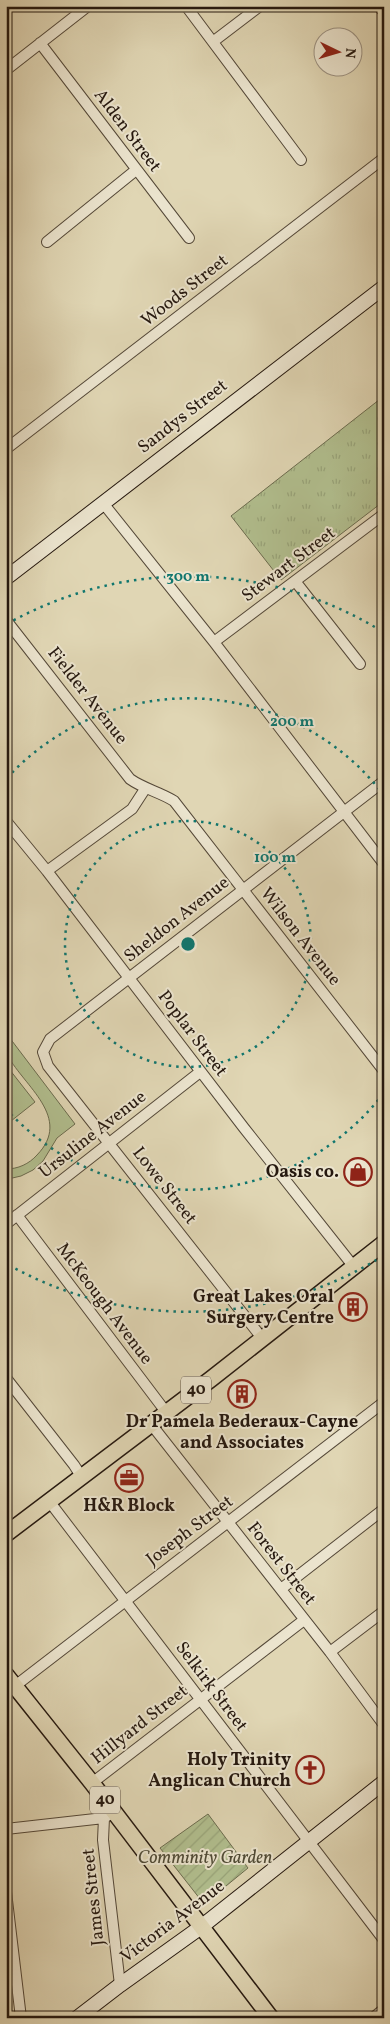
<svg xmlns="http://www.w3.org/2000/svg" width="390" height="2024" viewBox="0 0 390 2024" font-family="Vollkorn,serif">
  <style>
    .park { fill: url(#park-tufts); stroke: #6b6b4e }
    .garden { fill: url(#garden-furrows); stroke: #6b6b4e }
    .pitch { fill: #b1be8e; stroke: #6b6b4e }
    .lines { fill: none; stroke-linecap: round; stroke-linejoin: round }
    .street-casing { stroke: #544838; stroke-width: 12 }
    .secondary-casing { stroke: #25180f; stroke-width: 16 }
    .primary-casing { stroke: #25180f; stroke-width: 18 }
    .street { stroke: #ebe4ce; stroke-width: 10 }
    .secondary { stroke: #ebe4ce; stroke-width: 14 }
    .primary { stroke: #e0d6b4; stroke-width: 15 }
    .ring { fill: none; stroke: #0f766e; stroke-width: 2.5; stroke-dasharray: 2.5 5 }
    .labels { text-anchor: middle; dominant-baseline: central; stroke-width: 4; stroke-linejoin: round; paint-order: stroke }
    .shield { fill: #ebe4ce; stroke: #605548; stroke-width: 1 }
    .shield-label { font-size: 16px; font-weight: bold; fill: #25180f }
    .street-label { font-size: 18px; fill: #25180f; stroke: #ebe4ce }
    .poi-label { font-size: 18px; font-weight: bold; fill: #25180f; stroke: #ebe4ce; text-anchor: end }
    .park-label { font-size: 18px; font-style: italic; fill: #4f4a35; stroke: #ebe4ce }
    .centre { fill: #0f766e; stroke: #ebe4ce; stroke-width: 2.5 }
    .ring-label { font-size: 15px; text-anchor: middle; font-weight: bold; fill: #0f766e; stroke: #ebe4ce; stroke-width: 4; stroke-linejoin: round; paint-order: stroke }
  </style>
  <defs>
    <pattern id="park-tufts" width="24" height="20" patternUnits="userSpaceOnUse" patternTransform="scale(1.25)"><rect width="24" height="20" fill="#b1be8e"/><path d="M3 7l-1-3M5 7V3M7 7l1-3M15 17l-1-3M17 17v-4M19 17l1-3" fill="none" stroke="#98a379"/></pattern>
    <pattern id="garden-furrows" width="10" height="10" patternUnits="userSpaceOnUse" patternTransform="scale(1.25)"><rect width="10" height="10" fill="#b1be8e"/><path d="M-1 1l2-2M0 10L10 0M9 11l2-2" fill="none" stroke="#98a379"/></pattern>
  </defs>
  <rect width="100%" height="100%" fill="#e0d6b4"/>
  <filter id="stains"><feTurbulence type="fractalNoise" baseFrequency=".004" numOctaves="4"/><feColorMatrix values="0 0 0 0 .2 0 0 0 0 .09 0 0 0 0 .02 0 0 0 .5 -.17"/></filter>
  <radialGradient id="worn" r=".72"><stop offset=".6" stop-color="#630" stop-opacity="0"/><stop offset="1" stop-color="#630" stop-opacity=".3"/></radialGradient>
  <path class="park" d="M384,396v105l-103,79 -50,-64z"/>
  <path class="garden" d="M208,1814l40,54 -44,36 -44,-56z"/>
  <path class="pitch" d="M6,1033l69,91 -18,14 -14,23 -10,9 -12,6 -13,3 -2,-10c12,0 23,-5 31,-14 36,-37 -13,-69 -29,-99 -4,-6 -2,-16 -2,-23z
    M6,1065l29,37 -29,23z"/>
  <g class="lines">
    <defs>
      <path id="street" d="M186,6l115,154
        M214,41l46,-35
        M40,43l149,195
        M6,70l82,-64
        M47,242l89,-72
        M6,449l378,-291
        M103,503l111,139 170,222
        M295,581l65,83
        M6,620l124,159c14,10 30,13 44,22l210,270
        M214,642l170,-128
        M6,821l41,50 197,257 110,139
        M47,871l85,-62 13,-20
        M17,1215l149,197
        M6,1224l194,-152
        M262,1338l-214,-272 -5,-14 7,-13 334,-258
        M6,1378l68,87 7,11
        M151,1424l179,228 54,73
        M49,1501l335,439
        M281,1589l103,-80
        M330,1652l54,-41
        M15,1686l369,-284
        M92,1783l212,-163
        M104,1818l-1,22 17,145
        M6,1829l98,-11 5,-3
        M6,1892l15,126
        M373,2018l11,-9"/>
      <path id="secondary" d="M381,6l3,3
        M6,578l378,-291
        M77,2018l43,-33 81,-58 183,-145"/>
      <path id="primary" d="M6,1534l205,-155 173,-136
        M6,1675l86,108 179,235"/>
    </defs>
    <use href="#street" class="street-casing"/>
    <use href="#secondary" class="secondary-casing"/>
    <use href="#primary" class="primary-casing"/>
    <use href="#street" class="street"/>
    <use href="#secondary" class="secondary"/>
    <use href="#primary" class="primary"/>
  </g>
  <g class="ring">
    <circle cx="188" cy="944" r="123"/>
    <path d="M383 1094A246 246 0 0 1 7 1110M7 778A246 246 0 0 1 383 794"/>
    <path d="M383 1256A368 368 0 0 1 7 1264M7 624A368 368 0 0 1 383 632"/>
  </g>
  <defs>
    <symbol id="shop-ring" viewBox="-11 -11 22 22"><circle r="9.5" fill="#ebe4ce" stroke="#8f2418" stroke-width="1.5"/><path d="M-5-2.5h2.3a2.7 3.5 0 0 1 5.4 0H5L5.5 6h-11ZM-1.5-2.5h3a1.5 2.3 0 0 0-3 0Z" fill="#8f2418"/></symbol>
    <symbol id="building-ring" viewBox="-11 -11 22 22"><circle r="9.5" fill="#ebe4ce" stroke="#8f2418" stroke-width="1.5"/><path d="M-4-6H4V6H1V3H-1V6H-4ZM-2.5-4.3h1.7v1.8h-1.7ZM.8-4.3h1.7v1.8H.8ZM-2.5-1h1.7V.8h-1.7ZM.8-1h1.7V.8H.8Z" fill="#8f2418"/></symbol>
    <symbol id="office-ring" viewBox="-11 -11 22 22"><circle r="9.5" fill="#ebe4ce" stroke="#8f2418" stroke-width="1.5"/><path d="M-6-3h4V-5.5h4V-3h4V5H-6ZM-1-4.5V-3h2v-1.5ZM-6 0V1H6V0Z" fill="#8f2418"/></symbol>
    <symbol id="church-ring" viewBox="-11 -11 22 22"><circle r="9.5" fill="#ebe4ce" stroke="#8f2418" stroke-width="1.5"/><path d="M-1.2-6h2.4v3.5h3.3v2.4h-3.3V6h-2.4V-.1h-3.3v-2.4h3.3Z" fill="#8f2418"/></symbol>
  </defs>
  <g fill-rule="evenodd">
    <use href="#shop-ring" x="342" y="1156" width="32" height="32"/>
    <use href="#building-ring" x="337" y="1291" width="32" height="32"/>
    <use href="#building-ring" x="226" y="1378" width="32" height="32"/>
    <use href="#office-ring" x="113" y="1462" width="32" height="32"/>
    <use href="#church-ring" x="294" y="1754" width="32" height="32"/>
  </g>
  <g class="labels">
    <g class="shield">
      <rect x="181" y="1376.5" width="30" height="27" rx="4"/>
      <rect x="90" y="1786.5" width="30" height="27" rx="4"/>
    </g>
    <g class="shield-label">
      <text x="196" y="1390">40</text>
      <text x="105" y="1800">40</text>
    </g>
    <g class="street-label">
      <text transform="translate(127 131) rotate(53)">Alden Street</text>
      <text transform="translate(185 291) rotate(-38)">Woods Street</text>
      <text transform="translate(183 417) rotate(-38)">Sandys Street</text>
      <text transform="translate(289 565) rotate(-37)">Stewart Street</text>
      <text transform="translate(87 696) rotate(52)">Fielder Avenue</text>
      <text transform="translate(177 920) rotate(-38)">Sheldon Avenue</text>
      <text transform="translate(300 937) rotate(52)">Wilson Avenue</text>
      <text transform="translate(192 1034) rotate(53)">Poplar Street</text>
      <text transform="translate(93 1135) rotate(-38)">Ursuline Avenue</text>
      <text transform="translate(164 1186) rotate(52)">Lowe Street</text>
      <text transform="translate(104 1304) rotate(53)">McKeough Avenue</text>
      <text transform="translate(190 1531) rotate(-37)">Joseph Street</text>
      <text transform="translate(281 1564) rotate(52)">Forest Street</text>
      <text transform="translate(211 1687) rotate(53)">Selkirk Street</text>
      <text transform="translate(140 1725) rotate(-38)">Hillyard Street</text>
      <text transform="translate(94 1897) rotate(-96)">James Street</text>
      <text transform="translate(173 1922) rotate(-37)">Victoria Avenue</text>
    </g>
    <g class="poi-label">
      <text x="339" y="1172">Oasis co.</text>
      <text x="334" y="1297">Great Lakes Oral<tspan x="334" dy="21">Surgery Centre</tspan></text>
      <text x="242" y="1422" text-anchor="middle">Dr Pamela Bederaux-Cayne<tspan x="242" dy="21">and Associates</tspan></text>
      <text x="129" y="1506" text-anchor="middle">H&amp;R Block</text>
      <text x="291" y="1760">Holy Trinity<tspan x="291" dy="21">Anglican Church</tspan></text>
    </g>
    <g class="park-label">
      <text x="205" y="1858">Comminity Garden</text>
    </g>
  </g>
  <circle cx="188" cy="944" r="8" class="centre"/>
  <g class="ring-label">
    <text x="188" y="581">300 m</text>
    <text x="292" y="726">200 m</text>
    <text x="275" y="862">100 m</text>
  </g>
  <rect width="390" height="2024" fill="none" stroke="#e0d6b4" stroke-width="25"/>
  <rect x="8" y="8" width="375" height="2009" fill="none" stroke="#25180f" stroke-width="2.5"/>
  <rect x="12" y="12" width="365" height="1999" fill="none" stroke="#25180f"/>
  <g transform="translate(338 52) rotate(95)"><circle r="24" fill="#ebe4ce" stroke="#9c9282"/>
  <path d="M0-4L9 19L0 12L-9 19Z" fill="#8f2418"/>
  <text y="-8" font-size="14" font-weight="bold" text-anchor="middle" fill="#25180f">N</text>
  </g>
  <rect width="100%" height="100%" filter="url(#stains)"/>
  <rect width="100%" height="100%" fill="url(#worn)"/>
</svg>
